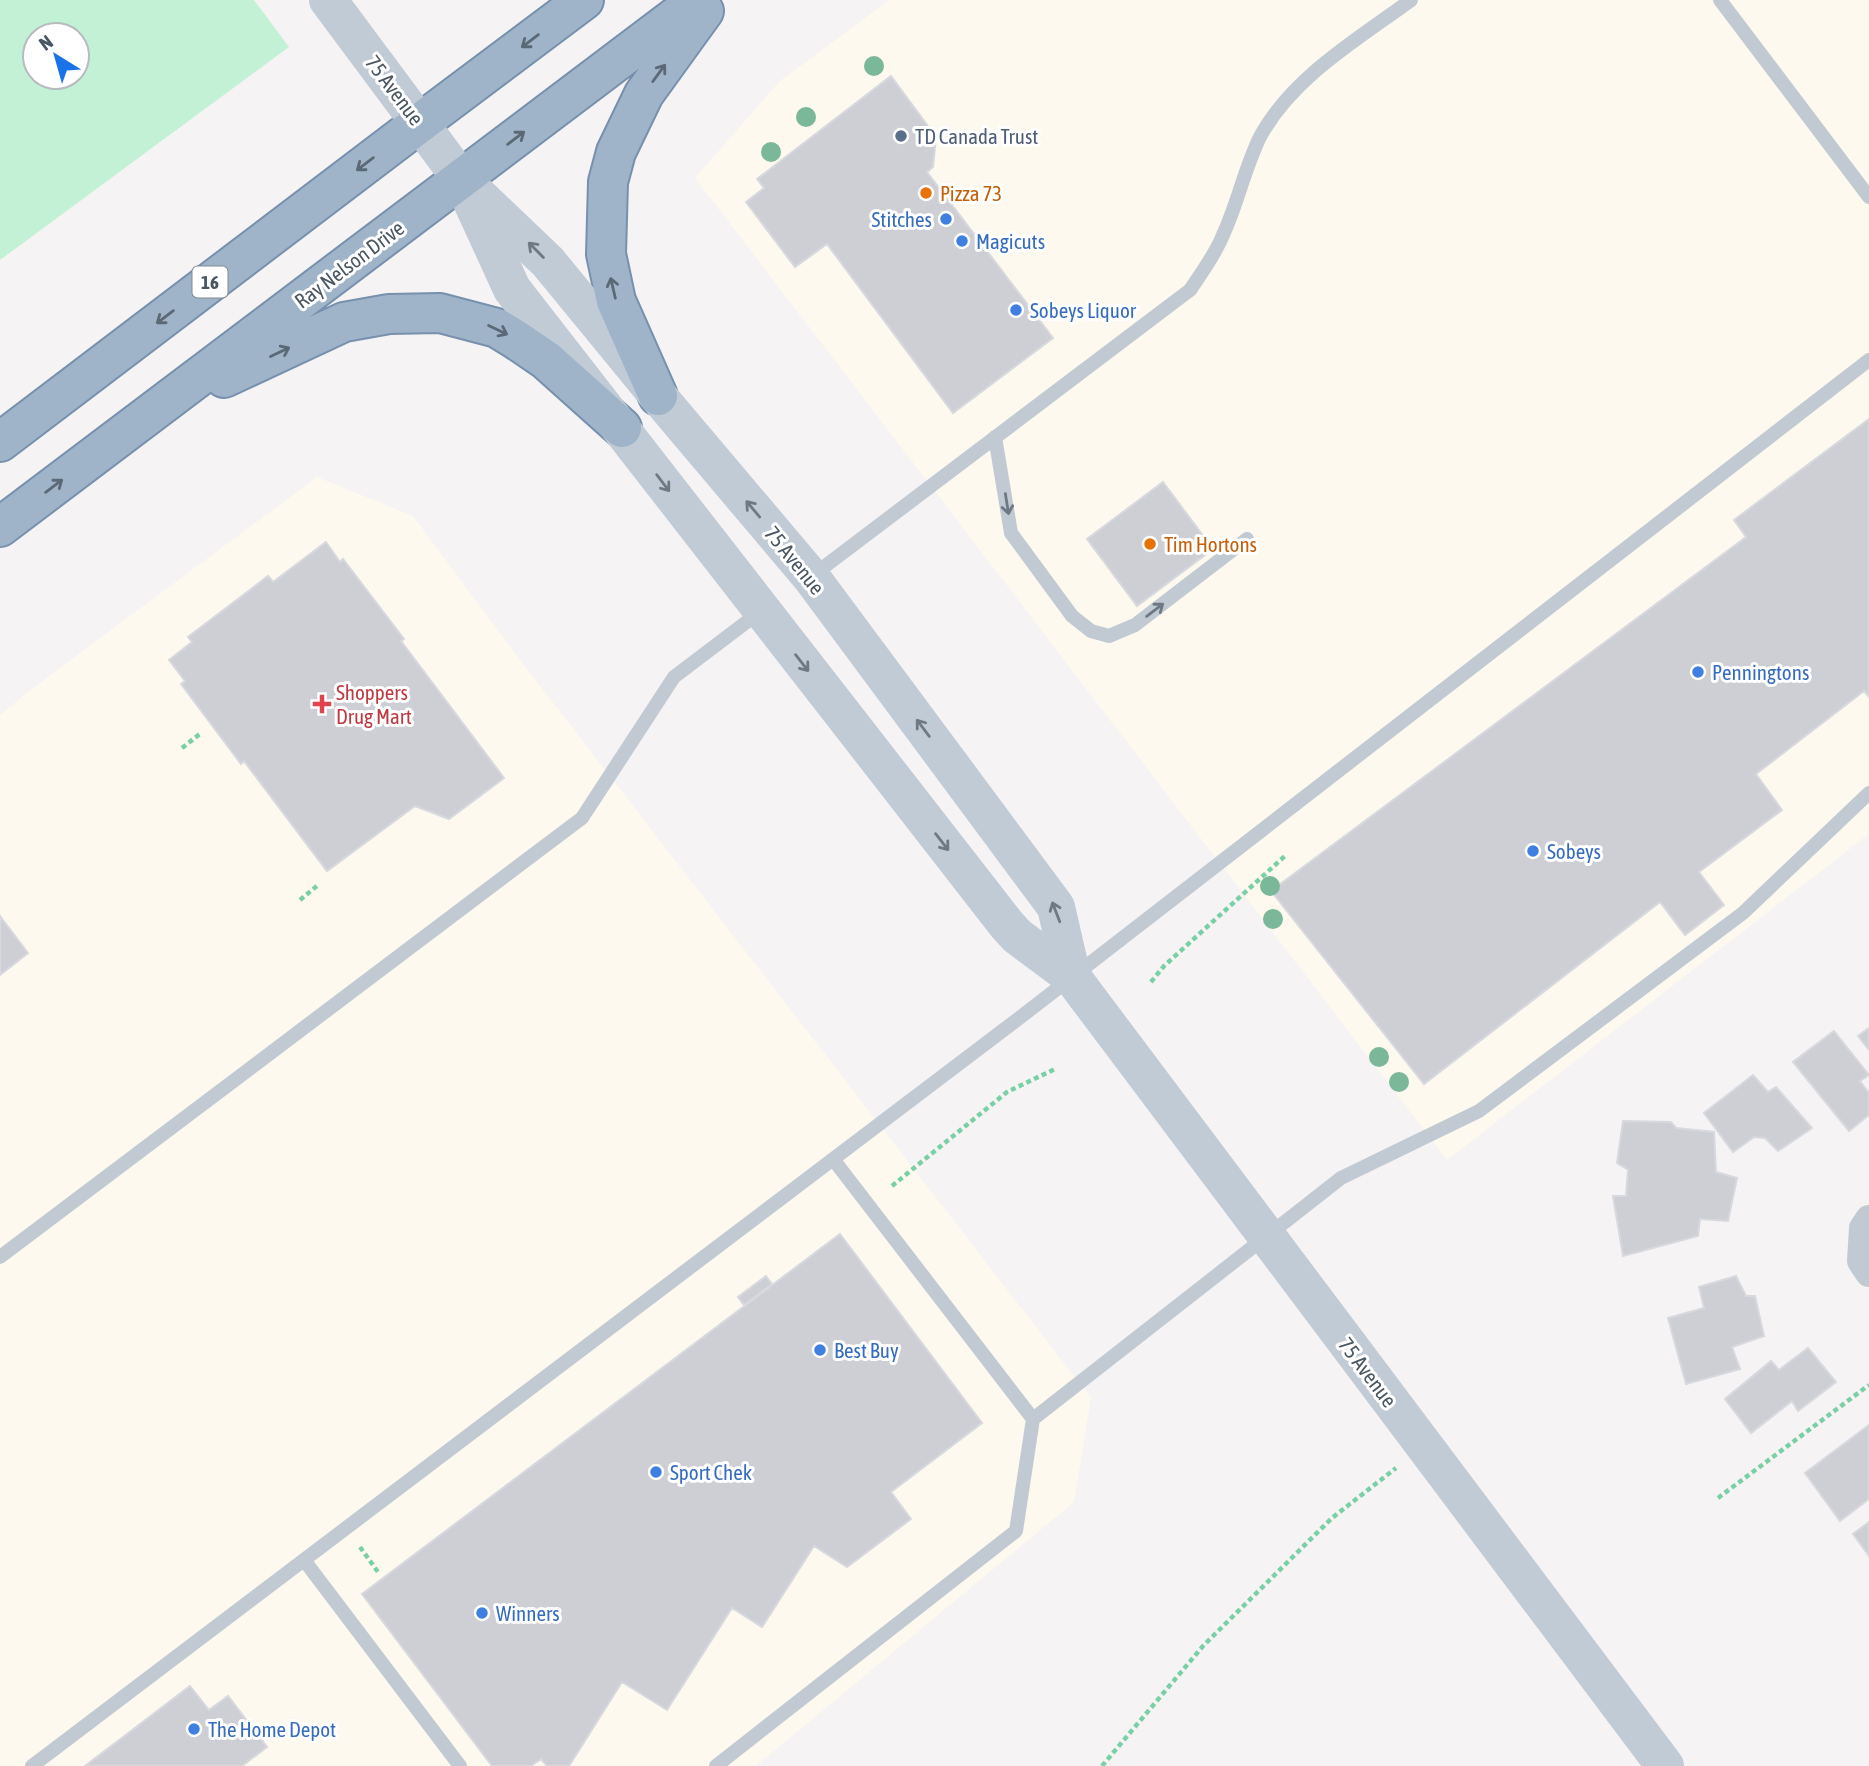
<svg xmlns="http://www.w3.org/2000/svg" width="1869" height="1766" viewBox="0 0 1869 1766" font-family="'Asap Condensed',sans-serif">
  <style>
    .commercial { fill: #fdf9ef }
    .green { fill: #c3f1d5; fill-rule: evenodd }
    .building { fill: #cdcfd5; stroke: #d7d9de; stroke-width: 2 }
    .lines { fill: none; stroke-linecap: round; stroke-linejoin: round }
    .trunk-casing { stroke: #7690ad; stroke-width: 42 }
    .path { stroke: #7ad0a6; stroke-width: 4.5; stroke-dasharray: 5 3.5; stroke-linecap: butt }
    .service { stroke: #c1cad2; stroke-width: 14 }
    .minor { stroke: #c1cad2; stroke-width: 28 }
    .secondary { stroke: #c1cbd6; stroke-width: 38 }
    .trunk { stroke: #9fb4c9; stroke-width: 38 }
    .tree { fill: #7bb799 }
    .oneway { stroke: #5b6976 }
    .oneway2 { stroke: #6e7984 }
    .oneway3 { stroke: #6e7983 }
    .service-dot { fill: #5c6f8a; stroke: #fff; stroke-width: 2.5 }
    .food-dot { fill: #e8710a; stroke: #fff; stroke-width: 2.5 }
    .shop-dot { fill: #3f7fe0; stroke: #fff; stroke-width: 2.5 }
    .health-dot { fill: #e0444e; stroke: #fff; stroke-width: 2.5 }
    .labels { text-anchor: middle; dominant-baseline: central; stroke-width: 6; stroke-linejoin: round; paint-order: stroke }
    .shield { fill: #fff; stroke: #808990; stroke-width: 2 }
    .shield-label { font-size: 19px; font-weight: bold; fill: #4a5661 }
    .street-label { font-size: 21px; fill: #4a5661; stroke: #fff }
    .service-label { font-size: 21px; fill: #4e5e75; stroke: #fff; text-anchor: start }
    .food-label { font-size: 21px; fill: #c56008; stroke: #fff; text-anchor: start }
    .shop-label { font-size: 21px; fill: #366cbe; stroke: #fff; text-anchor: start }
    .health-label { font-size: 21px; fill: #be3a42; stroke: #fff; text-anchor: start }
  </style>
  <rect width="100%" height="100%" fill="#f5f3f3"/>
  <path class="commercial" d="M889,0h980v834l-422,326 -752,-982 85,-97z
    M317,477l96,39 111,149 567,733 -17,104 -318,264h-756v-1051l29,-24z"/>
  <path class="green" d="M0,0h254l35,47 -289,213zM35,35h42v42h-42z"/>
  <path class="building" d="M891,76l45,61 -3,30 -6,5 126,166 -100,75 -126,-169 -32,23 -49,-65 18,-14 -7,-9z
    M1869,419v278l-5,-6 -108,83 26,36 -83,62 25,33 -39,30 -25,-33 -236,182 -153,-193 475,-354 -12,-17z
    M1163,482l50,67 -76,57 -50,-67z
    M326,542l14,20 3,-3 61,80 -3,2 103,137 -55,41 -34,-13 -88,65 -83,-110 -3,3 -60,-80 4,-3 -16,-21 23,-18 -4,-5 80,-61 5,6z
    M0,916l28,37 -28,22z
    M1869,1028v22l-11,-14z
    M1834,1031l35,44 -9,6 9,12v22l-20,16 -56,-69z
    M1753,1075l15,17 8,-5 36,41 -34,23 -13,-13 -11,-1 -21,15 -29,-39z
    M1623,1121l48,1 5,6 38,4 2,40 21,6 -9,43 -28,-2 -2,17 -75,20 -10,-60h13l2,-26 -11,-7z
    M840,1234l142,189 -91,69 20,27 -64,48 -33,-21 -52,81 -30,-19 -65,102 -45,-28 -53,84h-22l-6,-7 -10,7h-39l-130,-172z
    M766,1276l6,8 -28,21 -6,-8z
    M1736,1276l10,20h9l9,40 -32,11 8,22 -54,15 -18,-66 36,-10 -5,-21z
    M1808,1348l28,34 -38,29 -6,-10 -41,32 -26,-34 46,-38 8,9z
    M1869,1425v74l-29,22 -35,-48z
    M1869,1522v34l-16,-22z
    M190,1686l19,24 19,-14 39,51 -25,19h-157z"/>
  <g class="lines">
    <defs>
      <path id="trunk" d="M224,378l120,-56 45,-8 51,-1 57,15 18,11 31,21 76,68
        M658,396l-42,-95 -10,-47 2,-72 8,-30 28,-58 60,-83
        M0,442l420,-319 164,-123
        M0,527l698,-527"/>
    </defs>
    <use href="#trunk" class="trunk-casing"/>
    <path class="path" d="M182,748l19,-15
      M300,900l18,-15
      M1151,982l13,-16 122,-111
      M892,1186l115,-94 48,-23
      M1718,1498l151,-113
      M360,1547l18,25
      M1102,1766l101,-120 129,-128 64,-50"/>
    <path class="service" d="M1720,0l149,197
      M995,437l16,96 61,83 19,15 18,5 26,-11 112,-86
      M812,576l378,-286c12,-18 25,-35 33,-55 15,-32 22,-69 38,-100 33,-59 97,-96 150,-135
      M833,1159l200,260 308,-241 138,-67 264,-198 126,-120
      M0,1257l582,-439 92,-141 87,-66
      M304,1560l156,206
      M32,1766l986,-747 851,-659
      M716,1766l300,-235 17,-112"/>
    <path class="minor" d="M1869,1219l-6,9 -2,33 8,12"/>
    <path class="secondary" d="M328,0l134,180 86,82 110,134 153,181 245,330 16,70
      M462,180l50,109 495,636 10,11 55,41 593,789"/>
    <use href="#trunk" class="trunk"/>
  </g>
  <g class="tree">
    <circle cx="874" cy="66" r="10"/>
    <circle cx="806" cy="117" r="10"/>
    <circle cx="771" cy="152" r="10"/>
    <circle cx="1270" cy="886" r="10"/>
    <circle cx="1273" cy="919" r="10"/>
    <circle cx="1379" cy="1057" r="10"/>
    <circle cx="1399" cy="1082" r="10"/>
  </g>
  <defs><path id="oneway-shaft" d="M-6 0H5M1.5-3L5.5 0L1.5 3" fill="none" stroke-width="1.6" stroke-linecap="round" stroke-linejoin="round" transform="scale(1.75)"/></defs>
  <g class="oneway">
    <use href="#oneway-shaft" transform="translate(530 41) rotate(143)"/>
    <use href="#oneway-shaft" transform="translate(659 73) rotate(-54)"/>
    <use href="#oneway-shaft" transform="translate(516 138) rotate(-37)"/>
    <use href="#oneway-shaft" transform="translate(365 164) rotate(143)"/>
    <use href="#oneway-shaft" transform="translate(613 288) rotate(-103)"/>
    <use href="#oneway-shaft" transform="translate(165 317) rotate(143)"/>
    <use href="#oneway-shaft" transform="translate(498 330) rotate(26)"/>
    <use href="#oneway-shaft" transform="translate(280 352) rotate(-25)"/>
    <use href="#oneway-shaft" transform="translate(54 486) rotate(-37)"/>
  </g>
  <g class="oneway2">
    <use href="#oneway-shaft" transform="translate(536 250) rotate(-135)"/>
    <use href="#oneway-shaft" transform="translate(663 483) rotate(53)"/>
    <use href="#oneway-shaft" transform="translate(753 509) rotate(-130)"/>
    <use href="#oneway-shaft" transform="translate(802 663) rotate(52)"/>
    <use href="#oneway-shaft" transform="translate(923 728) rotate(-127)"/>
    <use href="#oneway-shaft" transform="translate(942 842) rotate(52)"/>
    <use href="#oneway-shaft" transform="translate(1056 912) rotate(-111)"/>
  </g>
  <g class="oneway3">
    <use href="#oneway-shaft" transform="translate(1007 504) rotate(81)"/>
    <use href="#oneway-shaft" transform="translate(1155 610) rotate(-37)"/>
  </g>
  <circle class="service-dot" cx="901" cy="136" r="7"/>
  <g class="food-dot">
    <circle cx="926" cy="193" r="7"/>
    <circle cx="1150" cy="544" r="7"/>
  </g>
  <g class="shop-dot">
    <circle cx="946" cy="219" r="7"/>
    <circle cx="962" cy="241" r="7"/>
    <circle cx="1016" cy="310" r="7"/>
    <circle cx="1698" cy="672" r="7"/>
    <circle cx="1533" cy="851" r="7"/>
    <circle cx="820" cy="1350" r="7"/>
    <circle cx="656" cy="1472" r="7"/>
    <circle cx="482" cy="1613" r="7"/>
    <circle cx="194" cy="1729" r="7"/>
  </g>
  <path class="health-dot" d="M318.5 693.5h7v7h7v7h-7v7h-7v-7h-7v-7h7z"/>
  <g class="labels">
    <rect class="shield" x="192.5" y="266.5" width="35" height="31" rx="5"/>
    <g class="shield-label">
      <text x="210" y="282">16</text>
    </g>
    <g class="street-label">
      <text transform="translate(395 90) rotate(53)">75 Avenue</text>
      <text transform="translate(349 264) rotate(-37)">Ray Nelson Drive</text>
      <text transform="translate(795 560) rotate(51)">75 Avenue</text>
      <text transform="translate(1368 1372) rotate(53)">75 Avenue</text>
    </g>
    <g class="service-label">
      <text x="915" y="136">TD Canada Trust</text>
    </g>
    <g class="food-label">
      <text x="940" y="193">Pizza 73</text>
      <text x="1164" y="544">Tim Hortons</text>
    </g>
    <g class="shop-label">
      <text x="932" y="219" text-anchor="end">Stitches</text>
      <text x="976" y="241">Magicuts</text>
      <text x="1030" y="310">Sobeys Liquor</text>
      <text x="1712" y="672">Penningtons</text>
      <text x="1547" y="851">Sobeys</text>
      <text x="834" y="1350">Best Buy</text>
      <text x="670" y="1472">Sport Chek</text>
      <text x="496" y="1613">Winners</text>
      <text x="208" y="1729">The Home Depot</text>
    </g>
    <g class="health-label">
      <text x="336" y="692">Shoppers<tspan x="336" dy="24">Drug Mart</tspan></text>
    </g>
  </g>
  <g transform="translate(56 56) rotate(323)"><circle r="33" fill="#ffffff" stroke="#b7bbc0" stroke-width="2"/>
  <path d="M0-5L12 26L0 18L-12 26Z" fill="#1a73e8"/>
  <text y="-10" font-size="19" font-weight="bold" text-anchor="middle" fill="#4a5661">N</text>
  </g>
</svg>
